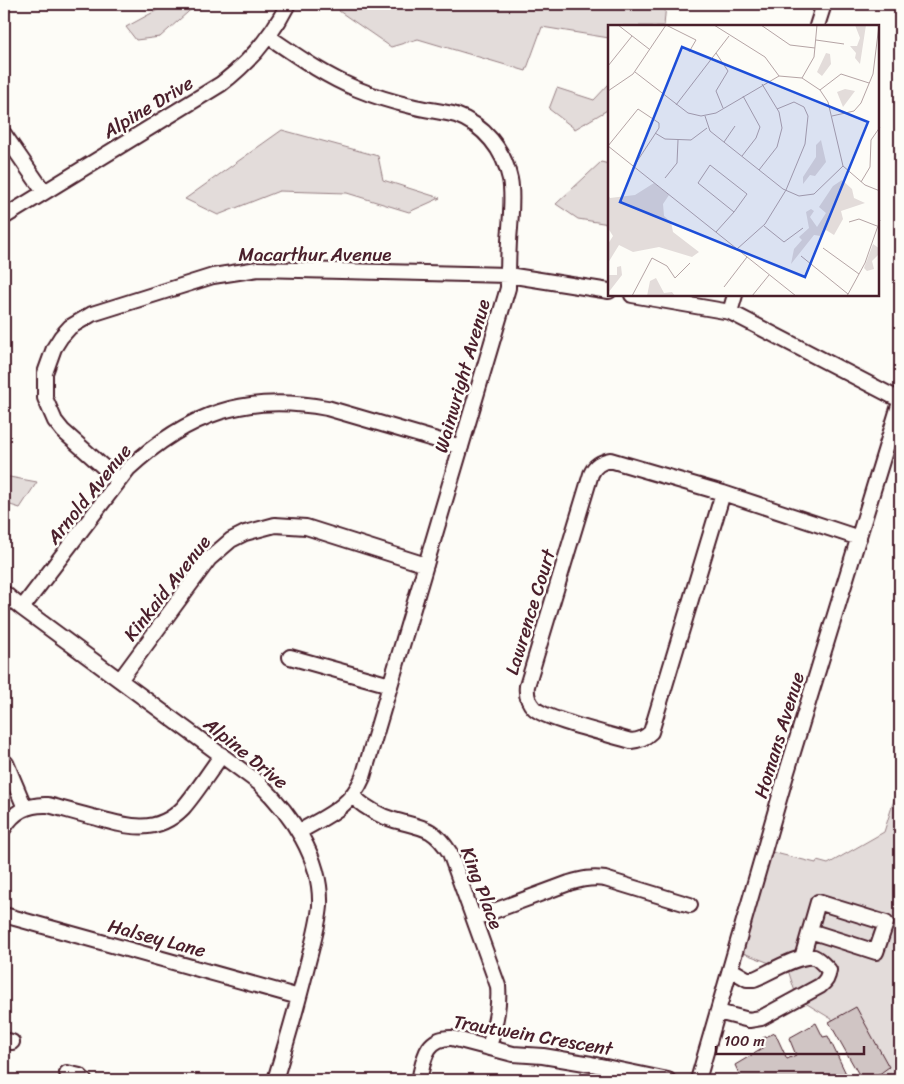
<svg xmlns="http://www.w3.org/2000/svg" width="904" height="1084" viewBox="0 0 904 1084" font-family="Sriracha,sans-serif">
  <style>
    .green { fill: #e3dcda; stroke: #967e82 }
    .building { fill: #d0c5c4; stroke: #4a1f2b }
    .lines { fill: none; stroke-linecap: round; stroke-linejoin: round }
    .minor-casing { stroke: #4a1f2b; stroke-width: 18 }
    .minor { stroke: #fdfcf7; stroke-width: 14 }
    .labels { text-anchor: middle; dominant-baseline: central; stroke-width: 5; stroke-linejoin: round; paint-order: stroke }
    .street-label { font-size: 19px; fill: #4a1f2b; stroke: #fdfcf7 }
    .inset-road { fill: none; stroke: #b5a4a5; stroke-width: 1 }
    .view { fill: #1d4ed8; fill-opacity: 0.15; stroke: #1d4ed8; stroke-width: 2.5 }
    .inset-edge { fill: none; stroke: #4a1f2b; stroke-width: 2.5 }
  </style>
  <rect width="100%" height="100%" fill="#fdfcf7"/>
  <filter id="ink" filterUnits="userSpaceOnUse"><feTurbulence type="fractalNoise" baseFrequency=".02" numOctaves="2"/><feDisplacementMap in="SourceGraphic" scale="10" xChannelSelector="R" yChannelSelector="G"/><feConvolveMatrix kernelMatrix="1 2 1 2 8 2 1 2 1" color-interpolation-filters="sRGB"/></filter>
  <g filter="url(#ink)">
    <path class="green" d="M160,4h37l-37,33 -24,3 -10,-13 35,-19z
      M343,4h323l-2,22h-55v12l-67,-11 -16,44 -108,-32 -27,8 -52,-36z
      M609,84v25l-34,20 -26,-20 8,-21 37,12z
      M282,130l96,26 5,24 57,18 -31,14 -62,-19 -68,-2 -61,24 -33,-16z
      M601,162l8,2v60l-31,-5 -22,-15z
      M4,476l33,6 -17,26 -16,-5z
      M899,784l1,296h-31l-29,-56 -43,-26 -9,-28 -50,-19 29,-100 49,12 1,-2 11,3 56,-32z"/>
    <path class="building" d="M856,1007l33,60 -11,8 2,5h-18l-33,-58z
      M816,1023l7,14 5,-1 21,44h-107l-7,-15 27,-16 -4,-9 17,-7 12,26 9,-4 -7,-17z"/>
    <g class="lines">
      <defs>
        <path id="minor" d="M817,26l7,-22
          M269,37c28,19 56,39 88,52 17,7 36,13 54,17 15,4 30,5 45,9 28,10 48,35 54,64 3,15 1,33 0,49 -2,20 -2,40 -2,60l-145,489c-13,31 -37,39 -64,55
          M4,134l40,58
          M4,217l217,-133c30,-23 51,-48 67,-80
          M632,295l98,17 170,88
          M730,312l5,-17
          M118,480l-55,-49 -8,-10 -10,-23v-25l9,-25 7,-11 9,-10 22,-13 121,-38 45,-7 250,6 101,16
          M723,493l-72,239c-6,6 -11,8 -20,9 -19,-6 -87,-22 -97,-33 -6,-6 -8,-13 -7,-22l64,-212c4,-9 10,-12 19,-14l113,33 136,45
          M4,593l18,15 237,175c32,31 63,75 61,123 -2,22 -9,43 -14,64 -9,37 -20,74 -31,110
          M22,608l106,-139c60,-56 118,-76 199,-61l134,39
          M290,657l100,28
          M120,680l89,-121 22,-19 14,-7 30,-8 31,2 120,38
          M6,763l19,45
          M353,797c12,10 25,19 41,23 28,8 39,6 56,33l48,133c2,22 -4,41 -9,62
          M4,828c10,-17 24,-24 44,-23 16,4 32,9 49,13 31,9 60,17 86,-10 14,-16 26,-36 39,-53
          M4,915l295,82
          M475,918l94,-35c13,-4 23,-6 36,-4l85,26
          M802,958l16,-56 68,21 -10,29 -66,-21
          M718,1012l31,8 12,-2 59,-32c6,-5 8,-8 9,-16 -4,-4 -10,-11 -15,-13 -16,-3 -45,16 -60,22h-7l-17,-10
          M4,1040l8,2
          M67,1073l13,3 4,4
          M419,1080c5,-20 6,-43 33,-42l61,16 30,2 48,8 77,16
          M698,1080l88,-305 114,-373"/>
      </defs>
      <use href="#minor" class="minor-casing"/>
      <use href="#minor" class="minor"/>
    </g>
  </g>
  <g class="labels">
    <g class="street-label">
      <text transform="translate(148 107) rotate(-31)">Alpine Drive</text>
      <text x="315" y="254">Macarthur Avenue</text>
      <text transform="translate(462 376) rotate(-74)">Wainwright Avenue</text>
      <text transform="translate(89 494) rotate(-51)">Arnold Avenue</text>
      <text transform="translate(167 588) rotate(-52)">Kinkaid Avenue</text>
      <text transform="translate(530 612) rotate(-73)">Lawrence Court</text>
      <text transform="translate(779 735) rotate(-73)">Homans Avenue</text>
      <text transform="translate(246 753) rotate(39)">Alpine Drive</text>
      <text transform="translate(482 888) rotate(69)">King Place</text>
      <text transform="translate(157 938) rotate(15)">Halsey Lane</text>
      <text transform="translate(533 1035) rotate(10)">Trautwein Crescent</text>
    </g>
  </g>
  <g transform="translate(608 25)">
    <rect width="271" height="271" fill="#fdfcf7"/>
    <path d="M247,0h11l-6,39 -5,-6 1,-5 -6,-7h7l3,-8zM218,28l4,1 1,10 -9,12 -5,-4zM237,64l10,2 -12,16 -6,-15zM213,115l5,22 -11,14 -5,-1 -7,9v-7l13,-20v-12zM234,155l10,9 2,9 11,5 -24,8 2,8 -9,16 -8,-5 -5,6 -7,-1 -23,29 3,-15 8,-9 -3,-3 10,-9 -3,-16 5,-3 3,2 -4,6 7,10 9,-14 -7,-6 14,-21zM46,158l15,12 -6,9 1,12 7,6 2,10 26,20 -7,5 -33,-10 -26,5 -14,-7 -11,18v-19l5,-8 -5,-8v-33l2,3 25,-3zM265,219l7,5 -1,5 -7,7 2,8 -7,2 -3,-3zM13,241l1,9 -14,18v-18h9v-8zM48,253l8,15 8,-1 3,4h-28l3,-15z" fill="#e3dcda"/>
    <path class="inset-road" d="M10,0l31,24M58,0l30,15 -7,12M106,0l51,32 14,19M153,0l29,20 25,3M208,15l28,4M108,28l12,18 -12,20 7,17M0,41l24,-30M27,47l53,41 13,3 15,-3 63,-37 23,2 18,12 8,12 15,64 22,19 15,6M194,53l12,-21 3,-32M212,65l21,-16 28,9M0,66l25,-17 33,-49M68,80l53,-69M97,91l5,15 73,58 16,7 15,-2 29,-28M224,91l22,-5 7,-8 12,-29 6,-49M47,108l10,6 26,1 16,-12M116,117l11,-16M0,121l188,150M0,121l30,-37 21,14v5l-25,38M134,131l14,-18 4,-11 -17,-31M151,145l18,-23 5,-19 -3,-16 -17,-28M57,153l12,-15 1,-23M253,157l9,-15 1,-27 9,-13M241,197l10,-3 18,7M156,201l20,16 19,-14M108,207l18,-20 13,-18 -37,-29 -12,18 36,29M215,223l36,26M129,224l28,-25 21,-34 19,-46 3,-28 -4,-9 -10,-5 -17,7M193,231l47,38M116,262l23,-30M24,271l20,-38 15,8 8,12 15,-15M144,271l17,-21M239,271l18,-33 15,-43"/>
    <path class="view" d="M74,22l186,75 -63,155 -185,-75z"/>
    <rect width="271" height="271" class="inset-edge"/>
  </g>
  <rect width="904" height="1084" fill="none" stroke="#fdfcf7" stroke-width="20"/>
  <rect x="10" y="10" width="884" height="1064" fill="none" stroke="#4a1f2b" stroke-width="2" filter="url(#ink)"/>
  <path d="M716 1046v8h148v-8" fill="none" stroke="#4a1f2b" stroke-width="2.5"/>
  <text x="724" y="1046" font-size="15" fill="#4a1f2b" stroke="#fdfcf7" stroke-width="4" paint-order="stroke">100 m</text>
</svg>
